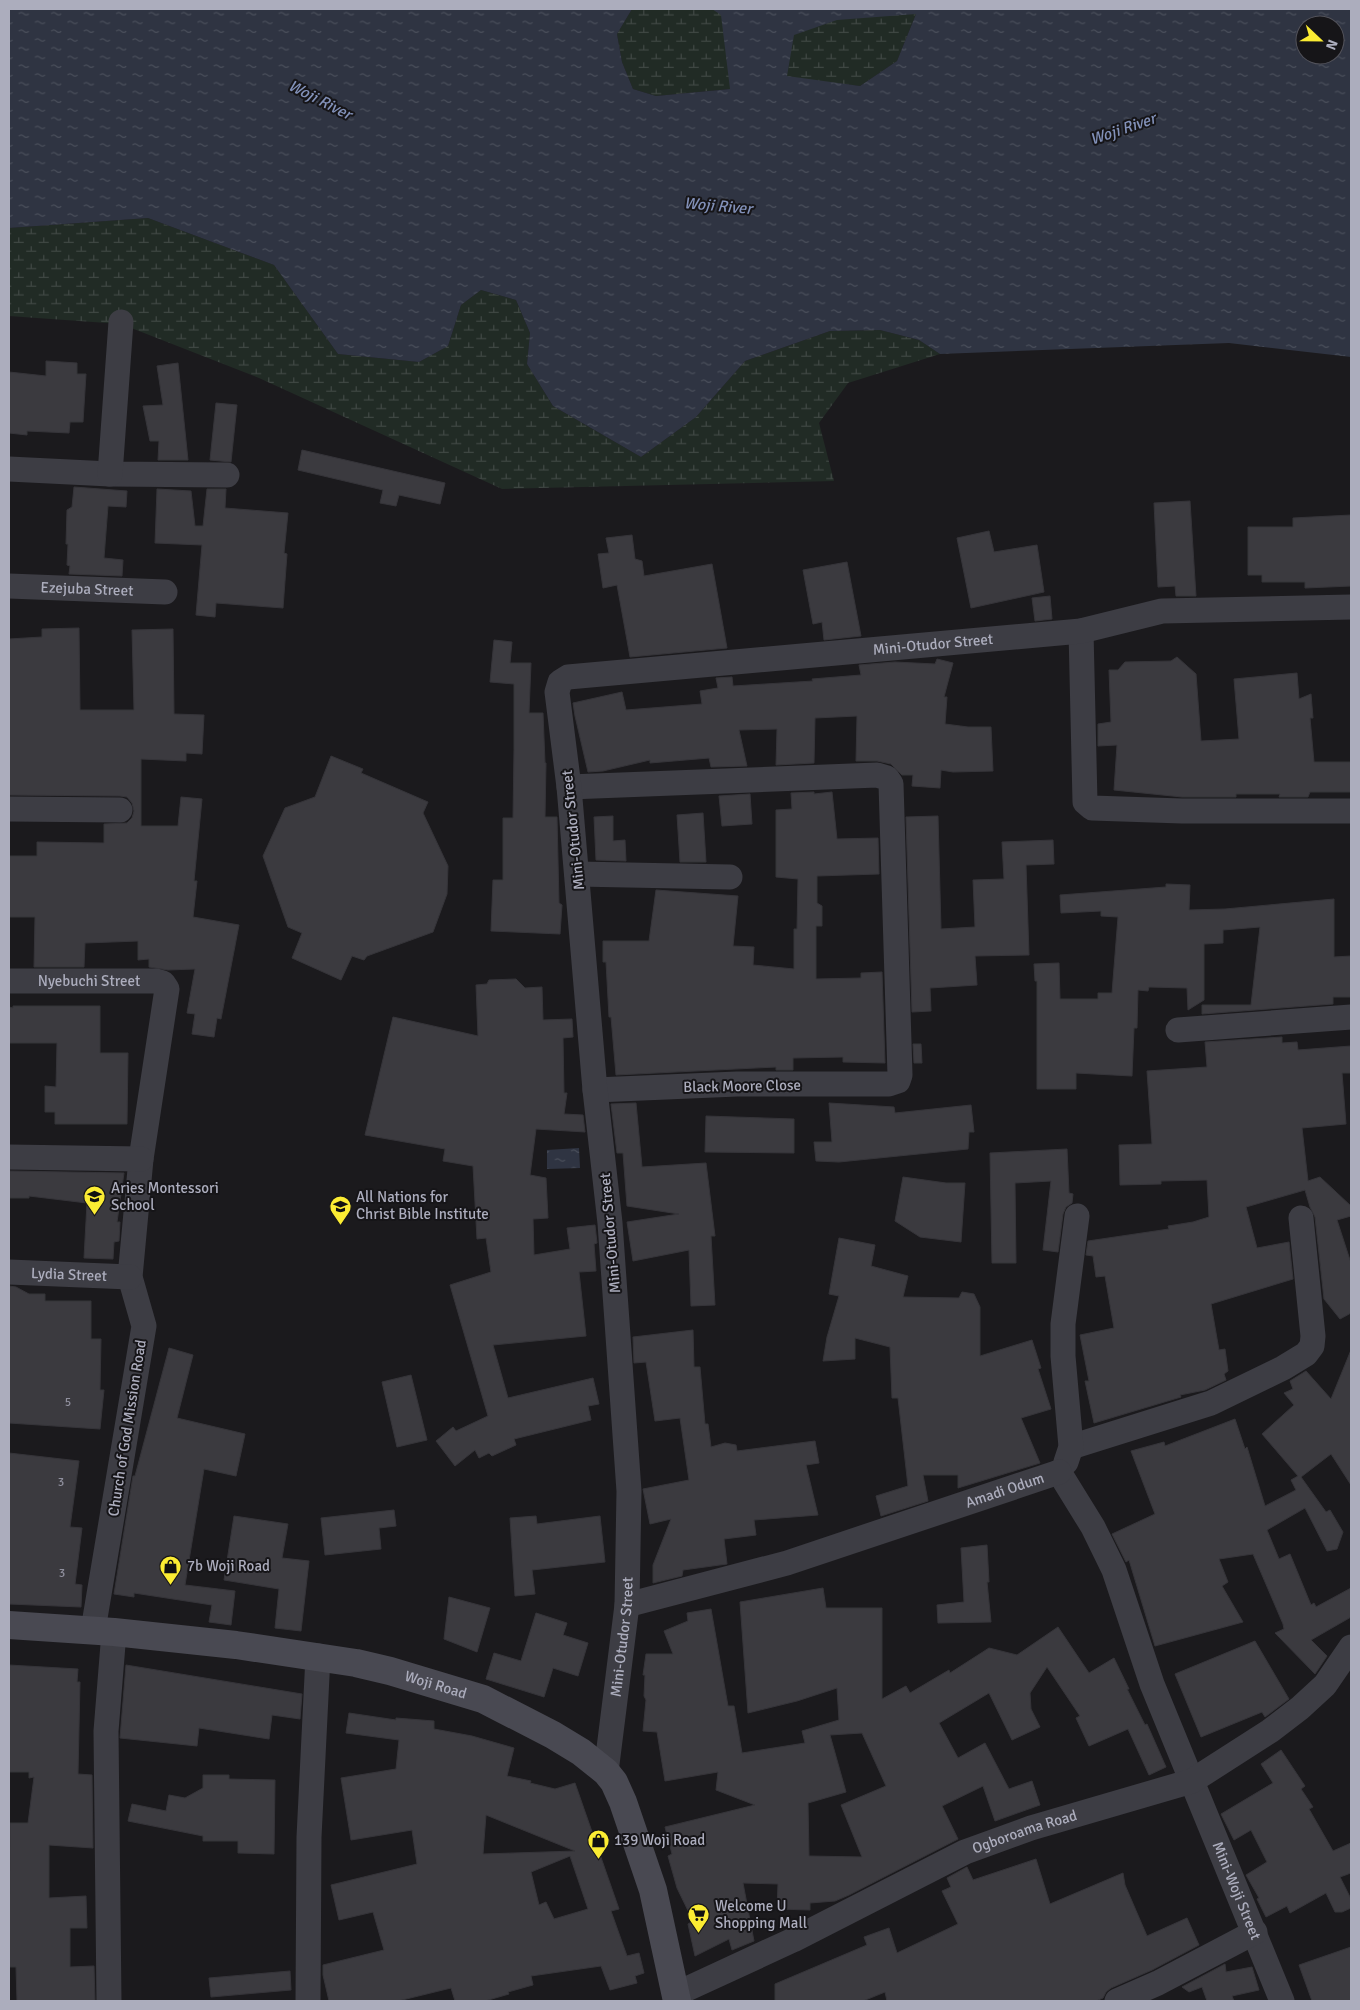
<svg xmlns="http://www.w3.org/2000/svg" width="1360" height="2010" viewBox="0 0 1360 2010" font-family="Signika,sans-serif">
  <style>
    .wetland { fill: url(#wetland-marsh) }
    .water { fill: url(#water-ripples); fill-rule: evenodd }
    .building { fill: #3b3a3f; stroke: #353439; fill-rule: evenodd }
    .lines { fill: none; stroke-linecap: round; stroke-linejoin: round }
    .minor { stroke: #3d3d44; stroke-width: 25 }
    .secondary { stroke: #494952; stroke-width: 28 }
    .labels { text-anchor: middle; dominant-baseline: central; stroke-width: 4; stroke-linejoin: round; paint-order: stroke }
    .number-label { font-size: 12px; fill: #90909e }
    .street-label { font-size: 15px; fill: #acadbd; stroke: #161518 }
    .poi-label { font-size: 15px; fill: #acadbd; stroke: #161518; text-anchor: start }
    .water-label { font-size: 16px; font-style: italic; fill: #8291b9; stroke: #161518 }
  </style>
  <defs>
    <pattern id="wetland-marsh" width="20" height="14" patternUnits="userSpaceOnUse" patternTransform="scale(1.25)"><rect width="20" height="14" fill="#212b25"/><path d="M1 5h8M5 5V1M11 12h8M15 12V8" fill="none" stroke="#3f4743"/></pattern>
    <pattern id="water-ripples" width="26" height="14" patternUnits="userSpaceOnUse" patternTransform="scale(1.25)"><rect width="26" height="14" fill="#2f3442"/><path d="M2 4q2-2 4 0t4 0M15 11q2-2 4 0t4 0" fill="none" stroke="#4a4f5b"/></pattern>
  </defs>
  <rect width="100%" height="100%" fill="#1b1a1d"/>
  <path class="wetland" d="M632,9h290l-6,5 -19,47 -37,25 -74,-9 -56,12 -74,7 -23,-7 -11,-27 -5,-28z
    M148,218l126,47 64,89 81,8 29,-16 13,-41 20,-15 35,10 14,33 -3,31 26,42 88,51 55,-40 49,-56 85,-30 50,-1 39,10 21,14 -92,29 -29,40 15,58 -332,8 -243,-111 -138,-54 -112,-8v-88z"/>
  <path class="water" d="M9,9h623l-15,25 5,28 11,27 23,7 74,-7 -9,-74 -9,-6h639v348l-122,-14 -289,11 -21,-14 -39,-10 -50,1 -85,30 -49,56 -55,40 -88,-51 -26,-42 3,-31 -14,-33 -35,-10 -20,15 -13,41 -29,16 -81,-8 -64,-89 -126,-47 -139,10zM916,14l-19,47 -37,25 -73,-10 7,-41 43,-15zM1305,25h30v30h-30z
    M579,1148l1,20 -33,1v-19z"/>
  <path class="building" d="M46,361l31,2v11h9l-3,48h-13l-1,11 -42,-2v4l-18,-2v-61l37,4z
    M178,363l10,97h-30l1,-19h-9l-7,-35 20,-1 -6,-39z
    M216,403l21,2 -6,57 -21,-2z
    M302,450l143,33 -5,21 -41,-9 -3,11 -16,-3 3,-13 -85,-20z
    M74,487l53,4 -1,16 -18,-1 -4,52 19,2 -1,16 -53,-2 1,-8 -3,-1 1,-21h-2l1,-34 5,-3z
    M157,489l34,2 4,35h8l4,-37h19l-1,19 63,5 -4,40 3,1 -4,54 -67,-5 -1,14 -19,-2 6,-70 -47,-2z
    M1190,501l6,95h-20l-1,-10 -17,1 -4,-84z
    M1351,515v71l-46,2v-6h-43v-7h-14v-48h45v-9z
    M989,531l5,21 43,-7 7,47 -73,16 -14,-70z
    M632,535l3,24 7,2 2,15 68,-12 15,84 -97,9 -13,-72 -14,3 -5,-34 11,-1 -3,-15z
    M847,562l14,74 -37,4 -2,-18 -9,2 -10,-54z
    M1050,596l2,23 -17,2 -3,-23z
    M79,628l1,82h54l-2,-80 41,-1 1,85 30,1 -2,39 -16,-1v8l-45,-2v67h37l3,-29 21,2 -8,82h3l-4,36 46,8 -18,94 -4,-1 -3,19 -22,-3 3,-20 -8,-1 8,-44 -27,1 -19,-3v-8l-11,1v-19l-53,2 -1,24h-50l1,-50h-26v-61h28v-14l67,1v-19l23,-1 5,-5 2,-7 -2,-8 -5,-6 -7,-1 -111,-1v-156l33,-2v-8z
    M494,640l18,2 -2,21h21l-2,50h14l2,50h1l-1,54h12l2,86 3,2 -2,29 -69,-3 2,-51h10v-62h10l1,-69v-65l-24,-2z
    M1177,657l19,17 5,67 38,-2 -5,-60 63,-6 2,26 12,-5 2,24h-3l4,44h37v30h-41l-2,5h-29l1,-3h-44v3h-54l-68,-7 3,-45 -19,1v-22l13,-2 -2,-52h9l7,-8 46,-1z
    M937,659l16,4 -9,34h3l-2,27 23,3h23l2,44 -40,1 -12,-2 -1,18 -28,-2 1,-11h-11l-11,-11 -14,-3h-21l1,-45 -42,2 -1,45 -38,2 1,-36 -38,1 8,36 -36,1 -2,-9 -59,5v-3l-47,11 -15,1 -13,-56 -2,-13 49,-11 4,18 76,-6 -2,-13 18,-3 -2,-10 16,-1 1,9 80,-5 -1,-2 49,-4 -2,-10 36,-3 40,2z
    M331,756l32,13 -2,4 67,29 -5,11 25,53 -1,28 -14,38 -66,24 -3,4 -12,-4 -11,24 -49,-22 10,-25 -14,-6 -25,-71 22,-48 30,-11z
    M814,792v2l18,-2 5,47 41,-1 1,36 -62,2v27l5,3v20h-6v53l45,-1v-5l21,-1 3,91 -42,-1v-5l-50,1v12h-17v-3l-160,8 -5,-58h-2l-3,-55h-3v-21h46l7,-51 82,6 -5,50 21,1 -1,18 41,4v-40h3l1,-50 -22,-2v-67l16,-1 -1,-16z
    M750,794l2,30 -30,2 -3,-30z
    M703,813l3,49h-26l-3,-47z
    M613,816v25l12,-1 1,21 -30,-1 -2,-43z
    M938,816l3,113 34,-2 -2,-47 31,-1 -2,-37 51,-2 1,24 -28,1 3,90 -54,1 2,29 -47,3 1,23 -19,1 -6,-195z
    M1166,884l24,1 -1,25 36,-1 109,-10v58l17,-1v41h-18v7l-131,10v-9h49l9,-78 -37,3v13l-19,1v56l-16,10 -1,-22 -38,-1 -1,4 -10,-1 -1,38h-3l-2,48 -56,-3v16h-39v-108h-2l-1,-17 25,-1 1,36h38v-6h14l6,-76 -17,-1v-5l-40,2 -1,-18 106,-8z
    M516,979l9,9 17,-1 1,33 29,-1 1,18 -10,1 1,55h3l-3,21 19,1 2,17 -49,-3 -6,46 16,3 2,40 -15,1 1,36 36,-6 -3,-21 28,-3 2,18 -3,1 2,27 -17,1 7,64 -93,9 15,53 85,-20 6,26 -11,2 3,14 -77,19 2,6 -24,11 -3,-3 -10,5 -4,-8 -20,16 -19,-25 17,-14 3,4 32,-15 -38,-131 41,-13 -5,-34 -9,1 -4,-73 -30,-5 2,-12 -80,-14 28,-118 85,19 -2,-51 11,-1 2,-4z
    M13,1006h87v47h28l-1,71h-72v-12h-10v-26l11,1 1,-44h-48v-36l4,1z
    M1282,1037v6l15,-1 1,8 53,-4v27h-9l4,51 -44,4 6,53 12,-4 31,29v10l-14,4 14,43v50l-11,6 -16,-20 -9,-82 -5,-10 -5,-17 -59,17 11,41 32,-6 4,37 -82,25 8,46 6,-1 3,22 -4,3 2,6 -21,10 -25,5 1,2 -87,26 -9,-42h4l-9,-46 34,-7 -9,-52 -9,1 -3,-21 -7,-1 2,-14 81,-12 -1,-3 25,-4 16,-5 -2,-37 -46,1v3l-41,1 -1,-40 33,-1 -5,-73 60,-4 -2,-25z
    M913,1044h8l1,19h-8z
    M636,1103l6,64 64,-4 9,73h-4l4,69 -24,1 -2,-56 -56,11 -6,-39 52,-8 -52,-8 -4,-53h-6l-6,-49z
    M829,1103l65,4 1,6 76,-8 3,27h-5l-1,17 -129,13 -23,-1 -2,-19h18z
    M706,1116l88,3v34l-89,-1z
    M1067,1149l2,44 4,1 -1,9 -6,4 -3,7 -5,38 -15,-2 8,-69 -36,2 1,80h-24l-2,-110z
    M9,1171l115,2 -7,49h3l-1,19 -5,1 -1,17 -29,-1 3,-55 -58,-7v2h-20z
    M903,1177l43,6h19l-4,59 -41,-5 -25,-16z
    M839,1238l36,7 -4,21 37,10 -5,21 56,1 3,-6 12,2 6,13v49l52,-16 9,28 -3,1 13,40 -30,9 19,45 -82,25v-13h-35l5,26 -47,15 -5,-20 32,-10 -10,-88h-6l-2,-51 -35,-9v21l-32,2 4,-24 12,-41 -10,-2z
    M9,1286l7,1 13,7h16v7h46v38h10l-1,51h4l-4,39 -91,-6z
    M693,1330l1,37h6l5,57h3l3,23 14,-4 11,2 1,6 78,-10 4,22 -13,2 12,50 -64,5 2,15 -32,4 3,25 -44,6 -1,6 -29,7v-18l18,-46 -21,5 -7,-35 46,-9 -9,-62 -25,3 -9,-59 -12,1 -1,-26z
    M169,1348l24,7 -16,63 68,16 -9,42 -32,-7 -19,116 50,6 -4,34 -22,-3 3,-17 -78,-12v4l-20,-3 19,-118h2z
    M1351,1350v135l-20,-31 -30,23 25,35 4,-2 13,22 -6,17 -10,2 -22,-43 -38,22 12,29 11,-5 21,51 3,-2 2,4 35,-19v29l-40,23 16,16 -12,18 -40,-41 9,-4 -1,-5 -30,-70 -34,5 9,23 -6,4 21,36 -88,24 -26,-86 -3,2 -14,-28 43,-20 -24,-63 33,-9 1,4 70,-27 10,30 2,-2 18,59 31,-16 -5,-10 7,-4 -36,-42 32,-29 -10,-12 9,-4 -3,-8 16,-10 25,28z
    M411,1375l16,65 -30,7 -15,-65z
    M9,1453l70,8 -9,66 12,1 -7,56 7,1 -1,22 -72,-3z
    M394,1510l2,16 -17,2 2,21 -56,6 -4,-37z
    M234,1516l54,8 -6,34 27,3 -8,70 -26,-3 4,-39 -55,-9z
    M536,1516l1,8 63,-8 5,46 -73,8 3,24 -20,2 -5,-78z
    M987,1545l2,37h-2l4,40 -53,1 -1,-18 27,-3 -3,-54z
    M823,1588l3,20h56v91l24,-13 4,7 39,-23 1,3 39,-25 28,7 41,-28 31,46 25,-15 15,31h-2l18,36 2,-1 19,43 -17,8 -21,-46 -39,17 -13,-28 4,-2 -33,-49 -17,26 1,16 9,18 -28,13 -23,-47 -50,30 19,35 27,-15 24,46 23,-8 8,24 -45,16 -12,-35 -41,20 16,33 -109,56 -14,6 -25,2v7l-33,-1 1,-25 -35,-1 11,58 -22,9 -3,-11 -34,17 -7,-32 5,-3 -16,-33 -9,-32 4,-2 -7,-27 90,-22 -39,-15 2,-18 -53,9 -8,-49 -14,-1 3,-31 -2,-4 1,-21h-2l3,-21h27l-9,-23 24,-10 -1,-8 24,-4 17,97h6l8,47 63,-10 -3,-12 37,-11 -2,-32 -40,13 -49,12 -8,-111zM862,1733l24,53 -45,19 21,52 -53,-1 -1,-53 38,-11 -16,-57z
    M449,1597l41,11 -13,44 -33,-13z
    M536,1613l31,10 -4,12 25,8 -10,33 -25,-8 -9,29 -58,-18 8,-26 27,8z
    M1255,1641l34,58 -24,18 -3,-5 -61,25 -26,-63z
    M9,1665l69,4 -1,13h3l-2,92 14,1 1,73 -44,-3v53l37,-2 1,32h-17v39l24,-1 1,35h-78l-1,-34h-7l1,-144h18l6,-46 -5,1v-6h-20z
    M126,1665l176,29 -2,25 -28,-4 -3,24 -70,-11 -2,18 -77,-8z
    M349,1713l47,7v-2l38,3v8l38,7 42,12 -7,28 24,5 -1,2 25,6 20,-6 44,126 -8,2 16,45 12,-3 5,20 -9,3 2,7 -27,7 -9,-24 -70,10 2,9 -25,7 1,2 -24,7h-30l-4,-13 -53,13h-69l-6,-26v-10l61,-15 -11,-38 -34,8 -8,-35 86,-21 -5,-34 -61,10 -10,-62 55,-9 3,-29 -53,-7zM486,1815l89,36 -92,3zM570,1856l18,53 -34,10 -8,-17 -7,3 -8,-33z
    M1281,1750l24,36 -4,3 12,18 -4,2 24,42 18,-8v30l-11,4 11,22v9l-9,4h-7l-9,-19 -36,20 -3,-7 -21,11 -9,-18 2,-1 -13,-23 21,-13 -16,-32 -17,10 -13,-26 52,-31 -12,-19z
    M203,1775h26v4l46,1 -1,74 -36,-1v-12h-35v-5l-75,-15 4,-17 34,7 3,-16 16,3 18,-10z
    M1036,1859l14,45 73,-31 2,12 22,51 40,-18 12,27 -47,25 -41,18 -5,4 -3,6 -7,3h-209l-2,-9 -22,9h-88v-17l92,-39 -3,-8 25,-9 8,25 61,-29 -16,-33 9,-4 -4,-9 20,-11 6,13z
    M1351,1947v54h-39l-13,-36z
    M1225,1964l1,8 26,-5 7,23 -27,6 2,5h-27l-5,-14 -13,5 -7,-5z
    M290,1971l1,19 -80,7 -2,-19z"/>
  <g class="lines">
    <g class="minor">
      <path d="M9,469l101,5 117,1"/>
      <path d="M110,474l11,-152"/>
      <path id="s1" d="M9,586l156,6"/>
      <path d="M1081,631l4,171 7,6 90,3h169"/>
      <path d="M569,787l308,-12 10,3 4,6 9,291 -2,6 -9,3h-152l-142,6"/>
      <path d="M9,809l111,1"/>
      <path d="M577,874l153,3"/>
      <path id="s2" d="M9,981h147l7,2 4,6 -26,170 -11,118 14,49 -51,304"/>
      <path d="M1178,1030l173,-13"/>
      <path d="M9,1157l132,2"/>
      <path id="s3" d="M9,1272l121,5"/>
      <path d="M1071,1447l140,-44 72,-35 23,-14 6,-8 1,-10 -12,-118"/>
      <path d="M1066,1462l5,-15 -8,-91v-32l14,-108"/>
      <path id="s4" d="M1059,1472l34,55 21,43 38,114 130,317"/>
      <path id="s5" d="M627,1605l160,-42 272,-91"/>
      <path id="s6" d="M606,1772l21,-167 2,-114 -19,-268 -15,-133 -26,-303 -12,-95 3,-10 8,-5 513,-46 81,-20 189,-4"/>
      <path id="s7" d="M676,1994l117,-54 172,-88 66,-24 161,-47 78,-50 30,-23 25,-23 26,-38"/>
      <path d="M109,2001l-3,-270 8,-99"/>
      <path d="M308,2001l1,-164 9,-181"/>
      <path d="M1117,2001l41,-18 97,-51"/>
    </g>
    <path class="secondary" id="s8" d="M9,1625l105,7 122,13 120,18 34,8 93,28 70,36 28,17 25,20 8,10 9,20 30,88 24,111"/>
  </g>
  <defs>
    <symbol id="school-pin" viewBox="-11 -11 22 30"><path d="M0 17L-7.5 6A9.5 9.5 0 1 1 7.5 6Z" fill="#fbec33" stroke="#161518"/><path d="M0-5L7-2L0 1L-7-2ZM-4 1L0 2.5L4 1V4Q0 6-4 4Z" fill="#111"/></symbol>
    <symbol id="university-pin" viewBox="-11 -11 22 30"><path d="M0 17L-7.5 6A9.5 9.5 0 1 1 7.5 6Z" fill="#fbec33" stroke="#161518"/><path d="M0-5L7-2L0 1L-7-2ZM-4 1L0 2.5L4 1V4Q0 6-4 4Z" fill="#111"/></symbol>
    <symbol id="shop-pin" viewBox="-11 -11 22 30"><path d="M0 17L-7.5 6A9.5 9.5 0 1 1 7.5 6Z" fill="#fbec33" stroke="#161518"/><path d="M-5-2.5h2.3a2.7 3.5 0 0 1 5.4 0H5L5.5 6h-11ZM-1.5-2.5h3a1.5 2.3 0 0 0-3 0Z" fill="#111"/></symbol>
    <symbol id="supermarket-pin" viewBox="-11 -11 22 30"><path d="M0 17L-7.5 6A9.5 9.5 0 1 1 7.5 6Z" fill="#fbec33" stroke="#161518"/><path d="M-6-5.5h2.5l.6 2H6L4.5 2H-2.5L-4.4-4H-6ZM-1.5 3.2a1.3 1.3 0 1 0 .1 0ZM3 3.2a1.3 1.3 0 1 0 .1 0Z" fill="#111"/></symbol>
  </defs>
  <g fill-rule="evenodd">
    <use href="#school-pin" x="82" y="1184" width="25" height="34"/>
    <use href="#university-pin" x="328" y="1194" width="25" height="34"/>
    <use href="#shop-pin" x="158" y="1554" width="25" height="34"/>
    <use href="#shop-pin" x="586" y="1828" width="25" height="34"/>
    <use href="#supermarket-pin" x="686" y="1902" width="25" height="34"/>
  </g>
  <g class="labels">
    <g class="number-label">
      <text x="68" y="1402">5</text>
      <text x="61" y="1482">3</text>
      <text x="62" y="1573">3</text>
    </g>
    <g class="street-label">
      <text stroke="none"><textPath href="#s1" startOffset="78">Ezejuba Street</textPath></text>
      <text stroke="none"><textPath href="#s6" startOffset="1471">Mini-Otudor Street</textPath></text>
      <text transform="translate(573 830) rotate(-96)">Mini-Otudor Street</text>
      <text stroke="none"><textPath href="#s2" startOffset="80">Nyebuchi Street</textPath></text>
      <text transform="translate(742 1086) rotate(-1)">Black Moore Close</text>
      <text transform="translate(610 1233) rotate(-95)">Mini-Otudor Street</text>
      <text stroke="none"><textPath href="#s3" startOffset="60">Lydia Street</textPath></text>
      <text transform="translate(127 1428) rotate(-81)">Church of God Mission Road</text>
      <text stroke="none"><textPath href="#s5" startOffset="395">Amadi Odum</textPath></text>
      <text stroke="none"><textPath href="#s6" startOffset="136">Mini-Otudor Street</textPath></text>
      <text stroke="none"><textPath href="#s8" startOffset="432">Woji Road</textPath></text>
      <text stroke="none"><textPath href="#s7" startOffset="385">Ogboroama Road</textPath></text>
      <text stroke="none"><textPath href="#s4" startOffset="456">Mini-Woji Street</textPath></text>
    </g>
    <g class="poi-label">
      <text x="111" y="1188">Aries Montessori<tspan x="111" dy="17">School</tspan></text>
      <text x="356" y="1197">All Nations for<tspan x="356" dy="17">Christ Bible Institute</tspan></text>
      <text x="187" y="1566">7b Woji Road</text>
      <text x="614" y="1840">139 Woji Road</text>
      <text x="715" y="1906">Welcome U<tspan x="715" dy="17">Shopping Mall</tspan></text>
    </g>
    <g class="water-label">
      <text transform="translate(320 100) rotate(27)">Woji River</text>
      <text transform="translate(1123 129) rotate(-19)">Woji River</text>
      <text transform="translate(718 206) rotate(5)">Woji River</text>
    </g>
  </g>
  <rect width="1360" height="2010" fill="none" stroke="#acadbd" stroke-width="20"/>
  <g transform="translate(1320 40) rotate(112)"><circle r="24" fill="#161518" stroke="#52525a"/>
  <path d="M0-4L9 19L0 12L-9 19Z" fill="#fbec33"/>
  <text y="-8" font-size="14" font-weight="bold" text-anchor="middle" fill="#acadbd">N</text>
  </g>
</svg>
